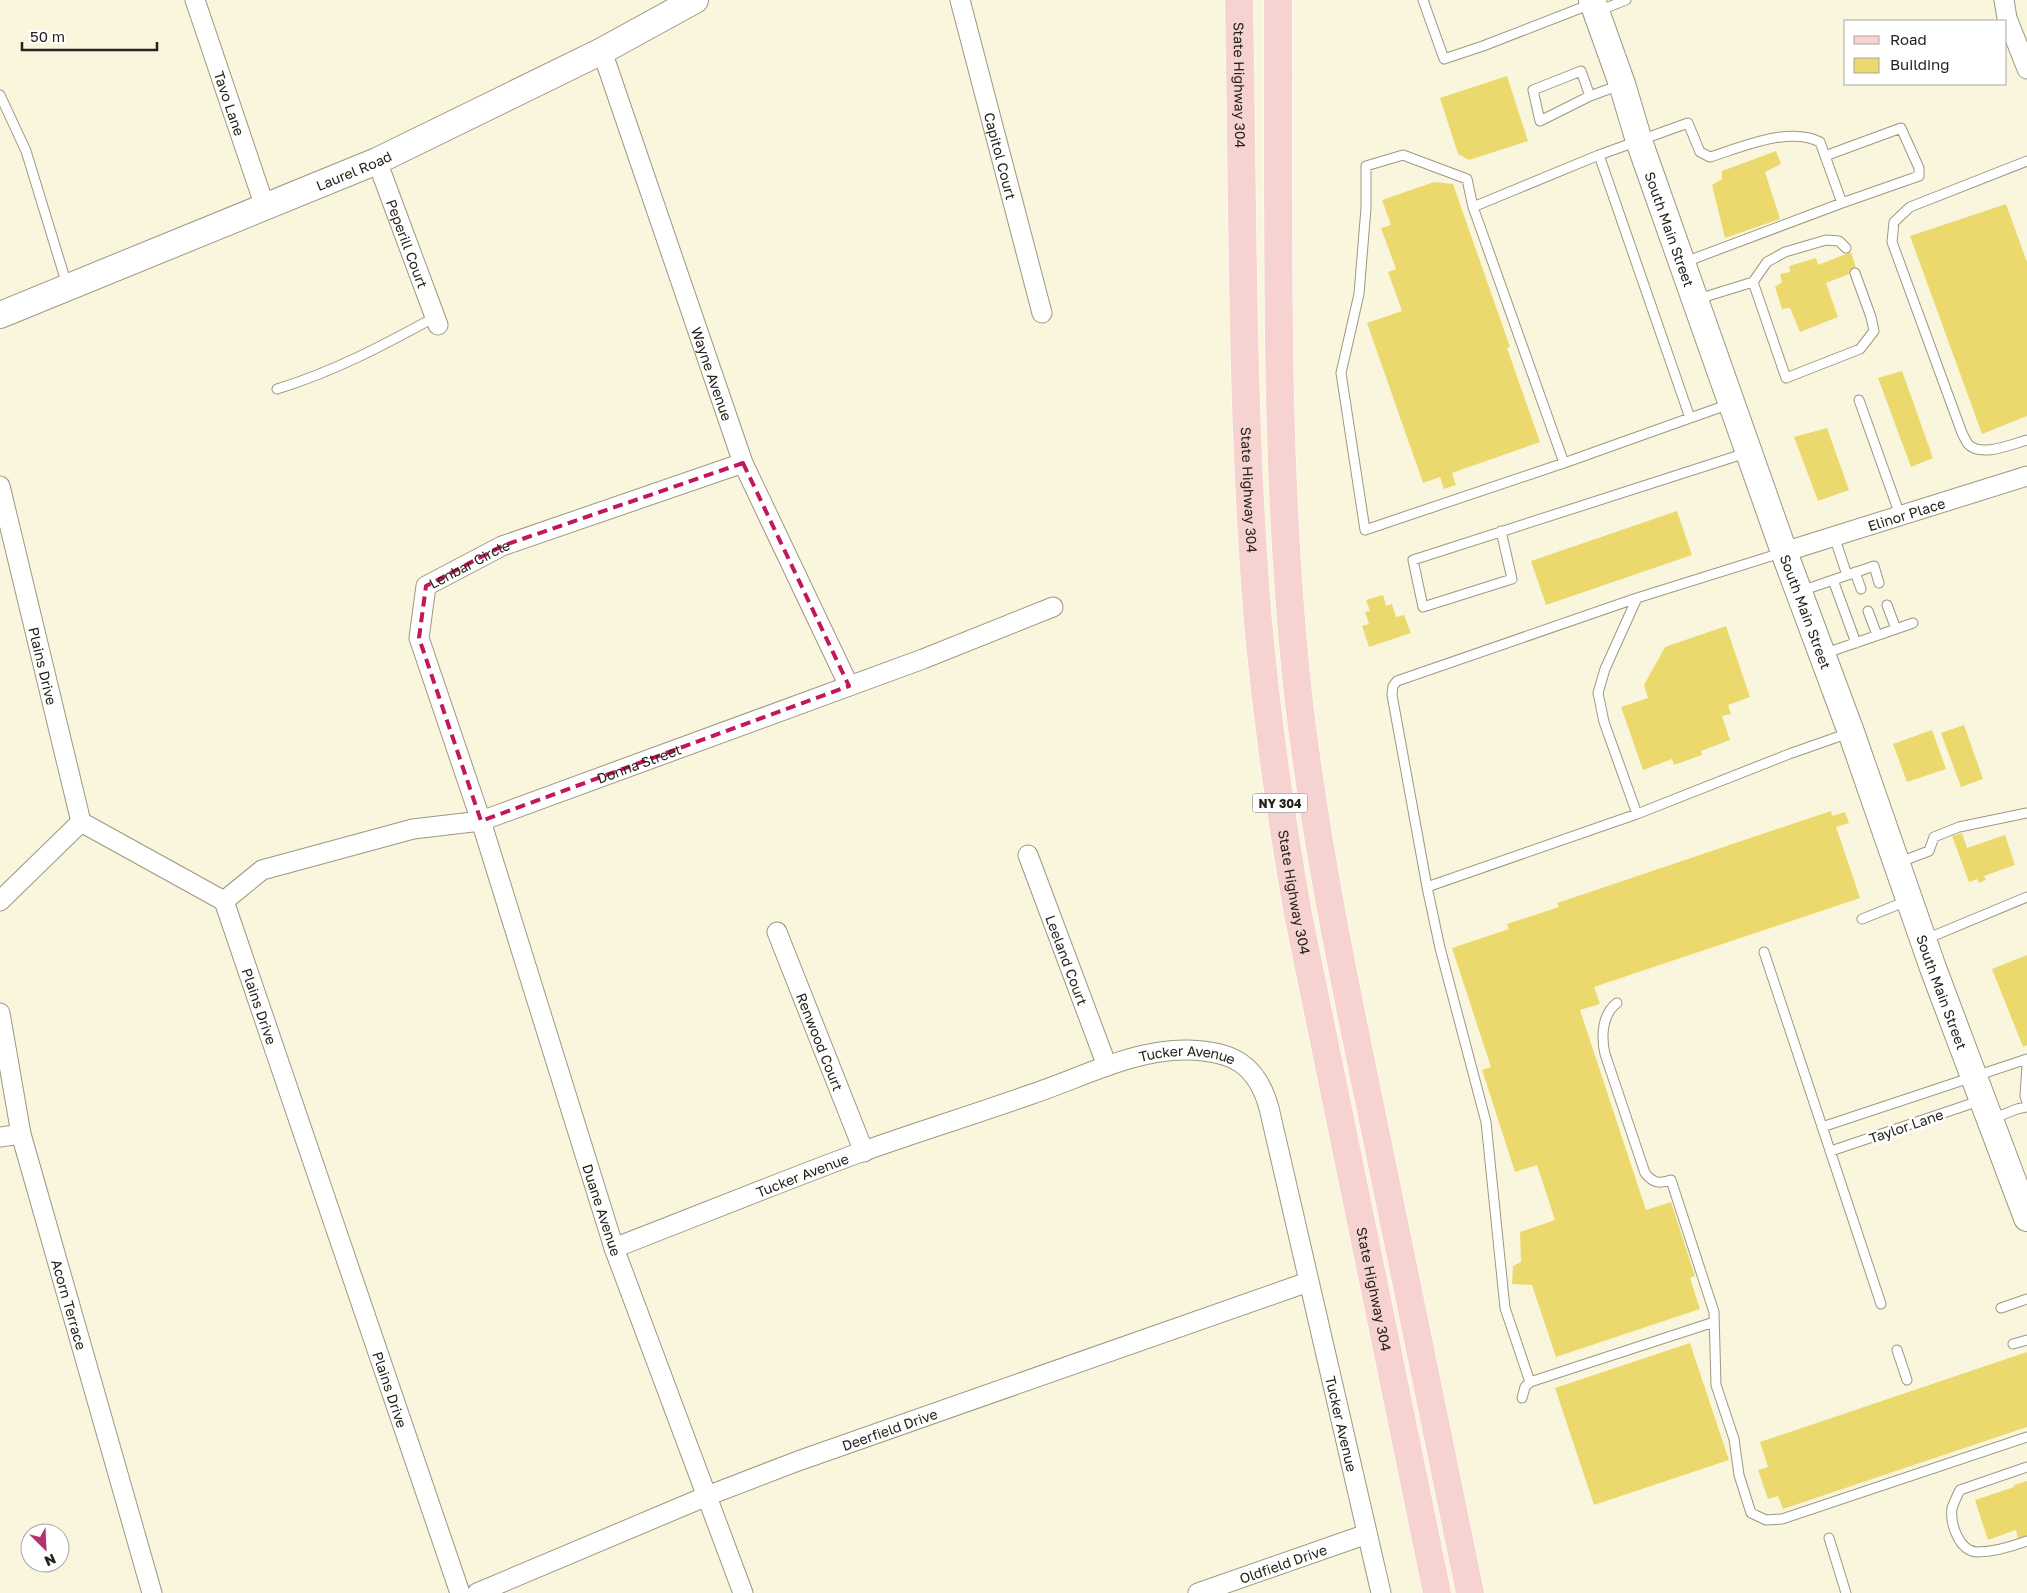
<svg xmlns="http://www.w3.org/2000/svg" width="2027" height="1593" viewBox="0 0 2027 1593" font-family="'Golos Text',sans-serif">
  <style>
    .building { fill: #ecd96e }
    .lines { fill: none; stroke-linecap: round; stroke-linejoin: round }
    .lane-casing { stroke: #9c9882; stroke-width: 11 }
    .street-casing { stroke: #9c9882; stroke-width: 21 }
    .secondary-casing { stroke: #9c9882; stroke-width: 28 }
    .primary-casing { stroke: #fff; stroke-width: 29 }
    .lane { stroke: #fff; stroke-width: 9 }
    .street { stroke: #fff; stroke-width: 19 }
    .secondary { stroke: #fff; stroke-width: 26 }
    .primary { stroke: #f6d3d0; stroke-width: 28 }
    .marked { fill: none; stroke: #c2185b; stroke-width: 4; stroke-dasharray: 10 6; stroke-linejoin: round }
    .labels { text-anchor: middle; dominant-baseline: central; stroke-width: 5; stroke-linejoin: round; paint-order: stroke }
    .shield { fill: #fff; stroke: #66655f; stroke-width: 1 }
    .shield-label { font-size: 12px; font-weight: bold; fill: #25231b }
    .street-label { font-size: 14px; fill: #25231b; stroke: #fff }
  </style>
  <rect width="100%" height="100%" fill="#faf6de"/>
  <path class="building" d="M1507,76l21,65 -59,19 -11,-6 -18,-56z
    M1776,151l5,13 -16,8 15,47 -55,19 -13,-53 10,-6v-8z
    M1434,182l19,2 57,163 -3,1 33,94 -88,31 4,12 -12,4 -4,-12 -17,6 -56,-160 35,-12 -14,-39 8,-3 -15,-41 10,-3 -9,-25z
    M2006,204l21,58v154l-45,18 -72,-198z
    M1851,252l6,19 -31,12 12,34 -38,15 -10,-24 -8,1 -7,-22 7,-5 -2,-8 10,-2 -1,-6 27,-8 2,7z
    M1902,371l31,87 -22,9 -33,-89z
    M1827,428l22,62 -31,11 -24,-64z
    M1677,511l15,44 -146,50 -15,-44z
    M1383,595l3,11 6,-2 4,13 8,-2 7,18 -42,14 -7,-21 7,-2 -4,-12 5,-1 -4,-11z
    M1726,626l24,71 -22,8 3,9 -9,2 8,24 -29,11 1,4 -28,10 -2,-6 -29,11 -22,-63 27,-9 -4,-13 21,-38z
    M1964,725l19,54 -22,8 -20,-54z
    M1932,730l14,39 -39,13 -14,-38z
    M1831,811l1,5 13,-4 4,11 -13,4 24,71 -266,89 6,17 -20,6 66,200 25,-8 24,74 -5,2 10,31 -144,48 -24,-72 -20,-1 1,-18 8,-4 -1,-30 35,-12 -18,-55 -22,7 -33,-102 9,-3 -39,-119 57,-19 -2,-5 52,-17 -2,-4z
    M1962,833l5,15 38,-13 10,30 -31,11 2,4 -7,3 -2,-4 -8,3 -17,-46z
    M2027,955v90l-4,2 -31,-78z
    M1690,1343l39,117 -135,45 -39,-117z
    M2027,1352v75l-244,82 -5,-13 -10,3 -10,-29 10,-3 -8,-25z
    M2027,1481v58l-8,3 -3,-12 -28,10 -13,-40 39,-13v-2z"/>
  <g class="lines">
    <defs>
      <path id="lane" d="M1423,0l21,59 39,-13 108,-42
        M1598,11l28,-11
        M0,95l26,56 41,134
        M1590,96l-9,-25 -48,19 7,31 50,-25 30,-11
        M1599,155l91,263 -126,45 -91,-256 126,-52 89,-32 12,29 10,5c32,-10 79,-31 110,-15l22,61
        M2027,161l-117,46 -16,15 -2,20 70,191c2,4 4,8 6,11 13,14 44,0 59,-4
        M1473,207l-6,-28 -64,-24 -37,11v42l-7,86 -18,79 24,157 199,-67
        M1685,262l157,-59 77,-27v-8l-18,-40 -76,28
        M1753,282l33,96 74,-29 14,-18 -3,-14 -16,-44
        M1698,299l55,-17 14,-20 18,-10 41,-12 13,1 7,7
        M277,389c56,-17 107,-44 158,-72
        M1859,400l41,115
        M1690,418l40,-14
        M1501,531l11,48 -89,28 -10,-47 333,-107
        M1834,536l13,39
        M1781,553l-144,45 -240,83 -4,5 -1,9 35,192 210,-73 152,-60 60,-21
        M1855,572l6,17
        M1833,580l23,63
        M1801,591l73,-25 5,17
        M1637,598l-32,71 -7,24 6,29 33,92
        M1868,611l9,24
        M1896,629l17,-6
        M1823,654l73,-25 -9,-24
        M1900,862l29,-11 5,-14 25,-10 68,-14
        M1427,887l13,61 46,174 19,186 25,74
        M1862,919l45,-18
        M1926,939l101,-42
        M1764,952l117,352
        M1617,1003c-15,11 -16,34 -12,51l40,119c8,10 14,11 26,7l43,132 2,73 18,54 5,36 12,38 15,7 16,-1 245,-82
        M2027,1065l-2,31 2,6
        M1992,1119l25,-10 10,-2
        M1822,1127l205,-68
        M1831,1151l148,-50
        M2001,1308l26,-9
        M2013,1344l14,-4
        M1897,1350l10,30
        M1522,1398l3,-11 5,-5 184,-60
        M2027,1467l-67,23c-3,6 -6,12 -8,18 -2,16 7,43 25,44 18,0 34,-5 50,-11
        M1829,1538l17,55"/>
      <g id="street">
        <path id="s1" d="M195,0l70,207"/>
        <path id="s2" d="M960,0l82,313"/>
        <path d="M2004,0l3,18 20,51"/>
        <path id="s3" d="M602,51l141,412 106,223"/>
        <path id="s4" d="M377,161l61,164"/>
        <path id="s5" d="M0,486l81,336 143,79 236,692"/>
        <path id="s6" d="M1784,552l243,-76"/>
        <path id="s7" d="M1028,855l79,211"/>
        <path d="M0,901l81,-79"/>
        <path id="s8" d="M224,901l38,-31 151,-41 68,-8 442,-162 130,-52"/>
        <path id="s9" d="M777,932l87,220"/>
        <path id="s10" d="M0,1013l21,121 131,459"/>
        <path d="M0,1137l21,-3"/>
        <path id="s11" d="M614,1248c83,-32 166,-66 250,-97 56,-20 112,-37 168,-57 51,-17 102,-45 156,-44 44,1 69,14 81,58l112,485"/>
        <path id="s12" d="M477,1593l230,-97 91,-35 510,-179"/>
        <path id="s13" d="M743,1593l-129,-345 -133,-427 -62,-183 7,-52 76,-40 241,-83"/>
        <path id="s14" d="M1198,1593l169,-59"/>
      </g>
      <g id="secondary">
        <path id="s15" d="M1592,0l30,84 17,57 145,411 67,180 82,236 94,250"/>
        <path id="s16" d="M0,315l377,-154 225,-110 93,-51"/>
      </g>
      <g id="primary">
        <path id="s17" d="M1239,0c4,207 2,416 19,622 9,98 23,196 40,292l139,679"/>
        <path d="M1278,0c1,235 -5,470 21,703 17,142 46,282 75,422 32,156 64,312 96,468"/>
      </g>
    </defs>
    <use href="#lane" class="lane-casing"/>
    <use href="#street" class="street-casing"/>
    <use href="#secondary" class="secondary-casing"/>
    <use href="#primary" class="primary-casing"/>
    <use href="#lane" class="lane"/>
    <use href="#street" class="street"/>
    <use href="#secondary" class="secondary"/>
    <use href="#primary" class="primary"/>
  </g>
  <path class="marked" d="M743,463l106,223 -368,135 -62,-183 7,-52 76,-40z"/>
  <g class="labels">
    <rect class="shield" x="1252.5" y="793.5" width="55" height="19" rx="4"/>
    <g class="shield-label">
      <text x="1280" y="803">NY 304</text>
    </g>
    <g class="street-label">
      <text stroke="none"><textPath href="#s17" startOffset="85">State Highway 304</textPath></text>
      <text stroke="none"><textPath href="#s1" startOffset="109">Tavo Lane</textPath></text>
      <text stroke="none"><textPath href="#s2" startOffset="161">Capitol Court</textPath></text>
      <text stroke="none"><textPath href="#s16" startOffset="382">Laurel Road</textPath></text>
      <text stroke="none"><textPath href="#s15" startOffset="242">South Main Street</textPath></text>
      <text stroke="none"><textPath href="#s4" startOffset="88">Peperill Court</textPath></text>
      <text stroke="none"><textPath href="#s3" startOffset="341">Wayne Avenue</textPath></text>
      <text stroke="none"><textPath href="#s17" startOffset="490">State Highway 304</textPath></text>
      <text stroke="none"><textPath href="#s6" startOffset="128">Elinor Place</textPath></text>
      <text stroke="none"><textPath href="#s13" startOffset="1110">Lenbar Circle</textPath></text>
      <text stroke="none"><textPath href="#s15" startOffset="648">South Main Street</textPath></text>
      <text stroke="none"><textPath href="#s5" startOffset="185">Plains Drive</textPath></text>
      <text stroke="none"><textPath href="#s8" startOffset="442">Donna Street</textPath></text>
      <text stroke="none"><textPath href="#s17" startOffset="895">State Highway 304</textPath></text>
      <text stroke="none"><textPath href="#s7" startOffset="112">Leeland Court</textPath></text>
      <text stroke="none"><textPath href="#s15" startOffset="1052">South Main Street</textPath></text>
      <text stroke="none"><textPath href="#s5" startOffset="620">Plains Drive</textPath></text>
      <text stroke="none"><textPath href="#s9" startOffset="118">Renwood Court</textPath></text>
      <text stroke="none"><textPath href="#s11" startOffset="608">Tucker Avenue</textPath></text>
      <text transform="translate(1906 1126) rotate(-19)">Taylor Lane</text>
      <text stroke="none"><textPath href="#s11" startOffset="202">Tucker Avenue</textPath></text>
      <text transform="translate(602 1210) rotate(72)">Duane Avenue</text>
      <text stroke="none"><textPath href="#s17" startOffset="1300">State Highway 304</textPath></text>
      <text stroke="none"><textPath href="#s10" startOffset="300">Acorn Terrace</textPath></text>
      <text stroke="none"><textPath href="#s5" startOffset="1025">Plains Drive</textPath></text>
      <text stroke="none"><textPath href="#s11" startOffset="1042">Tucker Avenue</textPath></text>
      <text stroke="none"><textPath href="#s12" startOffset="444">Deerfield Drive</textPath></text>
      <text stroke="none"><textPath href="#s14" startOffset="90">Oldfield Drive</textPath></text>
    </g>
  </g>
  <rect x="1844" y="20" width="162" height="65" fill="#ffffff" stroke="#a8a7a4"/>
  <rect x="1854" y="36" width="25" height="8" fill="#f6d3d0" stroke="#a8a7a4"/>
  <text x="1890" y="45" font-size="15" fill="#25231b">Road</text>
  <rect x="1854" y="58" width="25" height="15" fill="#ecd96e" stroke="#a8a7a4"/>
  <text x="1890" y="70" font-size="15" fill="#25231b">Building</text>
  <g transform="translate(45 1548) rotate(156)"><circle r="24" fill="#ffffff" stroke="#a8a7a4"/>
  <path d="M0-4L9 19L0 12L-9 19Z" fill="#b8306e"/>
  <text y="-8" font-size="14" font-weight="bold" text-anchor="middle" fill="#25231b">N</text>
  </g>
  <path d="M22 42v8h135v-8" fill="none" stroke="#25231b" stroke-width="2.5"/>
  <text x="30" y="42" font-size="15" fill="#25231b" stroke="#ffffff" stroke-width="4" paint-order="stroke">50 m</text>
</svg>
